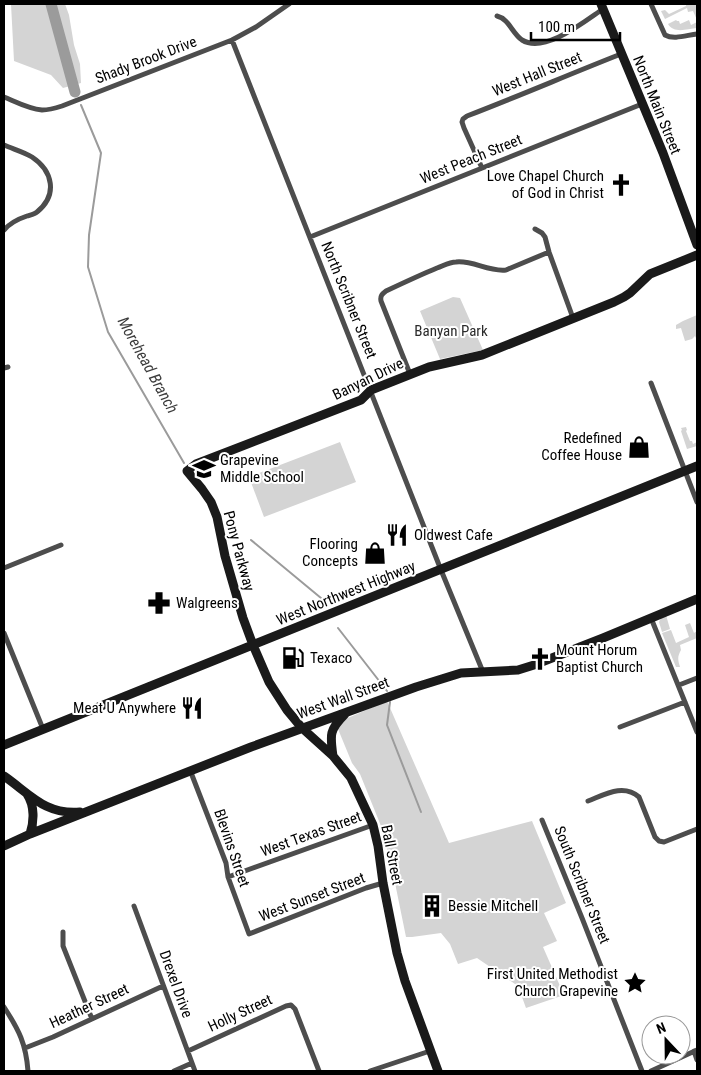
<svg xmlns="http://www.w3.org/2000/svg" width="701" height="1075" viewBox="0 0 701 1075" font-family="'Roboto Condensed',sans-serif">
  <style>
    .green { fill: #d4d4d4 }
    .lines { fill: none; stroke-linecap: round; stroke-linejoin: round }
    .stream { stroke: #9b9b9b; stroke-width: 2 }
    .river { stroke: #9b9b9b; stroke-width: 11 }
    .street { stroke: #4d4d4d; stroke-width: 5 }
    .secondary { stroke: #1a1a1a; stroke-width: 9 }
    .labels { text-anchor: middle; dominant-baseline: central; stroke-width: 4; stroke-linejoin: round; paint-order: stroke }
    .street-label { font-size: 15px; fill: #000; stroke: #fff }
    .poi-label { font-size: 15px; fill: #000; stroke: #fff; text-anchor: start }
    .park-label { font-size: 15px; fill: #2b2b2b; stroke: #fff }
    .water-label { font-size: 16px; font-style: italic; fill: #3c3c3c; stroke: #fff }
  </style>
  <rect width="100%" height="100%" fill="#fff"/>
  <path class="green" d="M11,4h54l4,11 5,30 6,19 1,19 -18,5 -12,-13 -37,-14z
    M686,4h11v16l-4,-9 -5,1 -1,-4 -22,11 -4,-8 4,-1 4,4 17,-8z
    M676,20l1,1h2l1,3 9,-4 2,5 6,-3v6c-10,1 -23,6 -29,-4z
    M453,297l7,1 23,52 -43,9 -20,-48z
    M697,315v22l-1,1 -1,-2 -3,3 -7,2 -4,-13 -5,1v-4l7,-4z
    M686,427l1,3 -1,1 4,10h2l1,3 4,-2v4l-10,3 -6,-18 1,-1 -1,-2z
    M340,442l16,40 -92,35 -15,-40z
    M666,615l4,14 -8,3 -3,-10 2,-4z
    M690,623l4,10 3,-2v7l-17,7 1,5c-4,7 -3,10 -1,17h-4l-14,-34 9,-3 5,13 13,-6 -4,-12z
    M387,701l62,142 83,-22 34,82 -22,10 13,28 -14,6 21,48 -38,13 -8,-22 -41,-28 -19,6 -8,-20 -9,-11 -29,4h-6l-12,-59 -11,-47 -23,-57 -8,-11 -14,-34 3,-8z"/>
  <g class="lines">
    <path class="stream" d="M81,105l20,48 -12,82 -1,32 20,65 76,131
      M251,540l76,63
      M338,628l49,63
      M390,702l-3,23 34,87"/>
    <path class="river" d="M51,4l24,88"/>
    <path class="street" d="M651,4l14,31c9,5 22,0 32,-1
      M497,16c12,3 15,17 25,24 23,14 63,-19 81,-31
      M232,40l209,530 42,102
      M4,97c12,5 25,12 38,13 7,0 14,-2 20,-4l170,-66 24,-13 33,-23
      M4,145c9,4 20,7 28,12 21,14 26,38 5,55 -2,2 -7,3 -10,4 -9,3 -17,7 -23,14
      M482,168l-18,-40 -2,-6 1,-3 4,-3c52,-20 103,-42 154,-62
      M535,229l7,4 3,4 4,15 24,66
      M310,237l332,-133
      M4,368l4,-1
      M410,374l-29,-73c-1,-5 1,-7 5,-10 17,-8 34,-16 51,-23 6,-2 12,-6 19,-6 17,-2 32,10 50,8l43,-18
      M651,383l46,119
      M4,568l57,-23
      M651,618l46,114
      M4,633l39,96
      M679,685l18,-7
      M620,727l65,-25
      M190,770l36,93 2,14 21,57 117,-46 17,-5
      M588,801c16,-6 35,-18 51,-4l16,40 4,4 5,1 33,-13
      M542,820l40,98 60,153
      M228,877l145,-52
      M134,906l61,165
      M63,932v14l29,73
      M4,1007c15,23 22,37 24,64
      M25,1048l28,-11 110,-51
      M188,1051l98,-45 5,-1 4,4 24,62
      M694,1051l3,9
      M174,1071l18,-8
      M370,1071l60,-20
      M651,1071l46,-21"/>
    <path class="secondary" d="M601,4l62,149 34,92
      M4,745l693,-279
      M333,756c-3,-21 -4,-26 12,-42
      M4,776c26,18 41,39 76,36
      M27,794c8,12 7,28 3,40
      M4,846l26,-12 221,-87 165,-60 45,-14 57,-3 16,-5 69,-27 94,-39
      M438,1071l-33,-90 -8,-28 -14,-70 -5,-37 -5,-21 -22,-47 -18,-22 -31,-28 -15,-18 -18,-28 -16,-37 -10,-27 -18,-62 -8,-39 -6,-15 -9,-13 -15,-18 9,-7 165,-64 10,-10 58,-23 53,-12 132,-53 10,-5 6,-4 20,-19 47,-19"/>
  </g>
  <defs>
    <symbol id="church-bare" viewBox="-9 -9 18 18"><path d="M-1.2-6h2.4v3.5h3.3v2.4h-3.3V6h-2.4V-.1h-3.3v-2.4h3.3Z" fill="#000" stroke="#fff" stroke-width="2.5" paint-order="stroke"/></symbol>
    <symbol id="shop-bare" viewBox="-9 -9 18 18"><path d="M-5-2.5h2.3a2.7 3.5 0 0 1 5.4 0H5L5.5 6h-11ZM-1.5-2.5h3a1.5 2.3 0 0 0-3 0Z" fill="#000" stroke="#fff" stroke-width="2.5" paint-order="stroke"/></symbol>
    <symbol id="school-bare" viewBox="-9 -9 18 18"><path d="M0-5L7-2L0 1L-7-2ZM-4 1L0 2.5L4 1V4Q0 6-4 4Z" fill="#000" stroke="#fff" stroke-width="2.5" paint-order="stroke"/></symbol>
    <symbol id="restaurant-bare" viewBox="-9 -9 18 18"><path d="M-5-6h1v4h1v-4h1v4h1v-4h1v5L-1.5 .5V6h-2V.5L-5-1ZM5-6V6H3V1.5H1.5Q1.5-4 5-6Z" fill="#000" stroke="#fff" stroke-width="2.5" paint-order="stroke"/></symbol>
    <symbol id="pharmacy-bare" viewBox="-9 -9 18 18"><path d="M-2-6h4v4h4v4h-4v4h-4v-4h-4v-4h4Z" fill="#000" stroke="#fff" stroke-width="2.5" paint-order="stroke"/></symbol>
    <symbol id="fuel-bare" viewBox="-9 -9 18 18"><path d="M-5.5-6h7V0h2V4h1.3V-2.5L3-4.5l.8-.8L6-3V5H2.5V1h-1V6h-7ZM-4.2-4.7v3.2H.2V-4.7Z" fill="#000" stroke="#fff" stroke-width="2.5" paint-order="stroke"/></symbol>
    <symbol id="building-bare" viewBox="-9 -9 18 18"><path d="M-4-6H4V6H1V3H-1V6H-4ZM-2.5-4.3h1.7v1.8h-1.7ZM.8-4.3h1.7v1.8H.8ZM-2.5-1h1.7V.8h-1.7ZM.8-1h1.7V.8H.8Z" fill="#000" stroke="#fff" stroke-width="2.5" paint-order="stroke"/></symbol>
    <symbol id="sight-bare" viewBox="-9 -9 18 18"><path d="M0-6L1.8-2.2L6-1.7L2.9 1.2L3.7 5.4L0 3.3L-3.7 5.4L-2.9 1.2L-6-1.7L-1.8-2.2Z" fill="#000" stroke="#fff" stroke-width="2.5" paint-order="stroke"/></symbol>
  </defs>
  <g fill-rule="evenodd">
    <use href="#church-bare" x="605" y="169" width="32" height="32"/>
    <use href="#shop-bare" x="623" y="431" width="32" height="32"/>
    <use href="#school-bare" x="188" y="453" width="32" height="32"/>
    <use href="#restaurant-bare" x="381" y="519" width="32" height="32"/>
    <use href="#shop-bare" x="359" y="537" width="32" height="32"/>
    <use href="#pharmacy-bare" x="143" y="587" width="32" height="32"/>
    <use href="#fuel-bare" x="277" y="642" width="32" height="32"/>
    <use href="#church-bare" x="524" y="643" width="32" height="32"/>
    <use href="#restaurant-bare" x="176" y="692" width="32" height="32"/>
    <use href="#building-bare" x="416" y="890" width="32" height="32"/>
    <use href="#sight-bare" x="619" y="967" width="32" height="32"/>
  </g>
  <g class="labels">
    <g class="street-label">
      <text transform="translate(146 60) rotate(-21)">Shady Brook Drive</text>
      <text transform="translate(537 74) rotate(-22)">West Hall Street</text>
      <text transform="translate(657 105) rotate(68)">North Main Street</text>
      <text transform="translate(471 159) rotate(-22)">West Peach Street</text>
      <text transform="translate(349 300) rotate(68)">North Scribner Street</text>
      <text transform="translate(368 379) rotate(-26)">Banyan Drive</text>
      <text transform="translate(239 551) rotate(75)">Pony Parkway</text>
      <text transform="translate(346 593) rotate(-22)">West Northwest Highway</text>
      <text transform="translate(343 698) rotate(-20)">West Wall Street</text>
      <text transform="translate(311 834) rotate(-20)">West Texas Street</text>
      <text transform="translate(232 848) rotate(71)">Blevins Street</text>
      <text transform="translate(392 855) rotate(79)">Ball Street</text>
      <text transform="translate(582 885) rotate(68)">South Scribner Street</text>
      <text transform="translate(312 897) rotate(-21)">West Sunset Street</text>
      <text transform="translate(176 984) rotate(70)">Drexel Drive</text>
      <text transform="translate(89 1006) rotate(-25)">Heather Street</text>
      <text transform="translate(240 1013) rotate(-25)">Holly Street</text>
    </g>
    <g class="poi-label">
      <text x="604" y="176" text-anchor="end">Love Chapel Church<tspan x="604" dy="17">of God in Christ</tspan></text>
      <text x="622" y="438" text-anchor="end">Redefined<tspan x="622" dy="17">Coffee House</tspan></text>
      <text x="220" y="460">Grapevine<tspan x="220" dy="17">Middle School</tspan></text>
      <text x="414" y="535">Oldwest Cafe</text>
      <text x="358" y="544" text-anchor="end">Flooring<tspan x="358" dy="17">Concepts</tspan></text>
      <text x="176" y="603">Walgreens</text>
      <text x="556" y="650">Mount Horum<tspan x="556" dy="17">Baptist Church</tspan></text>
      <text x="310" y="658">Texaco</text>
      <text x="176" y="708" text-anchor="end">Meat U Anywhere</text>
      <text x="448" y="906">Bessie Mitchell</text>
      <text x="618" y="974" text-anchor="end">First United Methodist<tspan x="618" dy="17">Church Grapevine</tspan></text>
    </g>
    <g class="park-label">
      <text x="451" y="331">Banyan Park</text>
    </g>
    <g class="water-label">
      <text transform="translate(148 365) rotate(61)">Morehead Branch</text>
    </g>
  </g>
  <rect width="701" height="1075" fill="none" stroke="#000000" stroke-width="10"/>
  <g transform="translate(666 1040) rotate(338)"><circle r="24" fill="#ffffff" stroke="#999999"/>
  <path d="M0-4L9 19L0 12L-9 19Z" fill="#000000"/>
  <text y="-8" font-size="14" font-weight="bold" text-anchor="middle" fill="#000000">N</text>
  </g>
  <path d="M531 32v8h89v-8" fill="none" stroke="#000000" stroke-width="2.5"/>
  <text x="538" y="32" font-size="15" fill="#000000" stroke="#ffffff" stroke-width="4" paint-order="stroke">100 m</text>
</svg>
